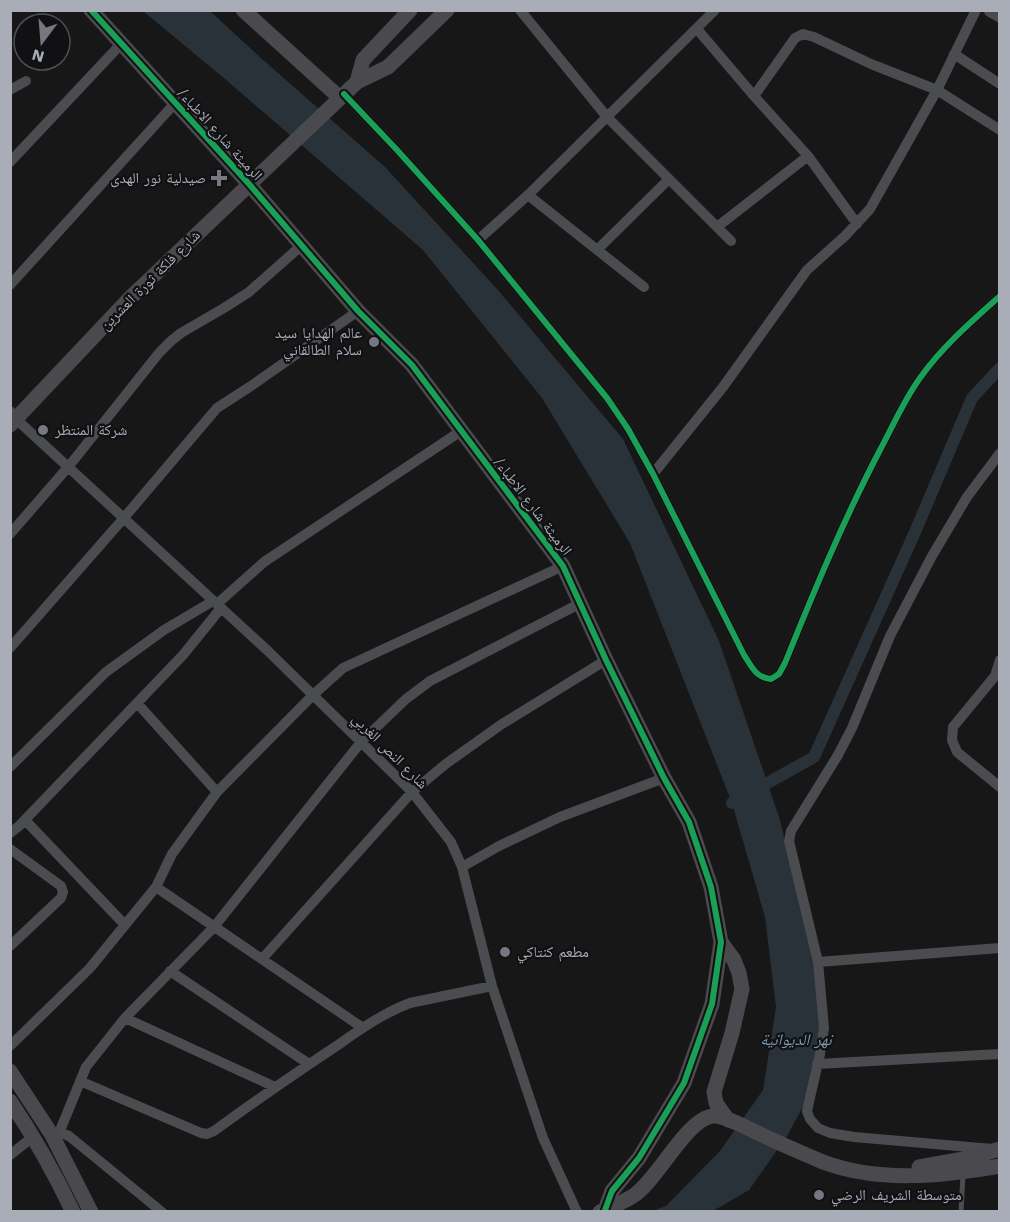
<svg xmlns="http://www.w3.org/2000/svg" width="1010" height="1222" viewBox="0 0 1010 1222" font-family="'Work Sans','Noto Naskh Arabic',sans-serif">
  <style>
    .water { fill: #2a3239 }
    .lines { fill: none; stroke-linecap: round; stroke-linejoin: round }
    .canal { stroke: #2a3239; stroke-width: 12 }
    .lane { stroke: #4b4c50; stroke-width: 5 }
    .street { stroke: #4b4c50; stroke-width: 10 }
    .secondary { stroke: #4a4a4e; stroke-width: 15 }
    .cycleway-casing { stroke: #111113; stroke-width: 10 }
    .cycleway { stroke: #1a9f57; stroke-width: 6 }
    .poi-dot { fill: #757880; stroke: #111113; stroke-width: 2 }
    .labels { text-anchor: middle; dominant-baseline: central; stroke-width: 4.5; stroke-linejoin: round; paint-order: stroke }
    .street-label { font-size: 15px; fill: #a8adb8; stroke: #111113 }
    .poi-label { font-size: 15px; fill: #a8adb8; stroke: #111113; text-anchor: start }
    .water-label { font-size: 16px; font-style: italic; fill: #7f9bb3; stroke: #111113 }
  </style>
  <rect width="100%" height="100%" fill="#171717"/>
  <path class="water" d="M143,11h67l52,48 123,108 112,122 126,150 96,202 60,176 32,127 11,88 -16,69 -19,35 -38,54 -36,21h-61l14,-5 54,-55 43,-61 13,-83 -11,-90 -33,-114 -102,-260 -88,-145 -119,-148 -198,-171z"/>
  <g class="lines">
    <path class="canal" d="M732,803l82,-46 101,-225 57,-134 28,-30"/>
    <path class="lane" d="M961,1212l2,-38"/>
    <path class="street" d="M520,10l87,107 124,124
      M697,29l57,67 54,60 49,68
      M954,54l46,30
      M10,90l16,-9
      M344,94l53,56 81,90 129,158 21,31 25,45 91,181c8,12 12,23 27,24l8,-5 6,-11c29,-72 59,-144 95,-213 13,-24 24,-50 40,-72 22,-31 52,-57 80,-82
      M754,96l41,-58 8,-4 11,3 57,27 66,26 63,40
      M10,162l112,-119
      M528,195l116,92
      M717,227l91,-71
      M478,240l50,-45 187,-185
      M597,250l72,-71
      M10,285l166,-183
      M10,411l6,8 252,232 144,141 39,50 11,25 30,119 51,152 34,74
      M653,474l70,-87 84,-117 38,-34 25,-27 67,-119 39,-80
      M10,534l59,-68 90,-113 12,-12 10,-8 43,-25 25,-16 53,-47
      M217,604l47,-42 197,-131
      M10,648l113,-129 94,-111 34,-22 107,-75
      M1000,660l-5,16 -42,51 -1,13 5,12 43,35
      M137,703l80,89
      M10,767l96,-95 58,-42 49,-29
      M25,820l100,105
      M10,833l9,-7 164,-171 38,-47
      M10,849l51,37 2,6 -2,6 -51,48
      M462,867l37,-21 61,-29 104,-39
      M156,887l207,141
      M262,959l150,-167 35,-29 55,-39 104,-64
      M818,962l182,-14
      M170,971l139,93
      M125,1018l150,69
      M10,1046l80,-78 35,-43 31,-38 16,-33 45,-62 96,-97 30,-27 220,-102
      M817,1064l183,-10
      M80,1081l121,52 6,1 7,-3c40,-29 80,-57 121,-84 23,-16 48,-34 75,-44l82,-17
      M59,1133l27,-66 39,-49 89,-91 147,-185 45,-43 24,-18 149,-77
      M54,1134h10l5,2 93,76
      M992,1149l-138,-12 -24,-4 -12,-5 -8,-9 -3,-8 13,-57 4,-26 -6,-66 -29,-121 2,-10 47,-76 14,-27 38,-92 42,-80 35,-59 33,-44
      M10,1155l24,-19"/>
    <path class="secondary" d="M91,10l158,174 109,127 54,54 151,201 43,94 58,118 25,44 22,65 10,55 -9,62 -28,79 -45,75 -27,33 -7,19
      M243,10l97,88
      M991,10l9,5
      M357,82l6,-22 47,-50
      M10,425l121,-128 226,-215 31,-15 59,-57
      M721,942l13,18 5,13 3,16 -10,44 -18,59 2,11 12,17
      M10,1071l42,64 39,77
      M10,1101c25,37 44,71 63,111
      M919,1167l45,-8 36,-10
      M600,1212c11,-5 24,-10 33,-16 24,-15 54,-78 80,-80 11,-1 36,13 47,18 21,10 42,19 63,28 56,21 119,14 177,4"/>
    <defs>
      <path id="cycleway" d="M91,10l158,174 109,127 54,54 151,201 43,94 58,118 25,44 22,65 10,55 -9,62 -28,79 -45,75 -27,33 -7,19
        M344,94l53,56 81,90 129,158 21,31 25,45 91,181c8,12 12,23 27,24l8,-5 6,-11c29,-72 59,-144 95,-213 13,-24 24,-50 40,-72 22,-31 52,-57 80,-82"/>
    </defs>
    <use href="#cycleway" class="cycleway-casing"/>
    <use href="#cycleway" class="cycleway"/>
  </g>
  <g class="poi-dot">
    <path d="M216 169h6v6h6v6h-6v6h-6v-6h-6v-6h6z"/>
    <circle cx="374" cy="342" r="6"/>
    <circle cx="43" cy="430" r="6"/>
    <circle cx="505" cy="952" r="6"/>
    <circle cx="819" cy="1195" r="6"/>
  </g>
  <g class="labels">
    <g class="street-label">
      <text transform="translate(220 134) rotate(48)">/الرميثة شارع الاطباء</text>
      <text transform="translate(150 280) rotate(-45)">شارع فلكة ثورة العشرين</text>
      <text transform="translate(533 506) rotate(53)">/الرميثة شارع الاطباء</text>
      <text transform="translate(390 751) rotate(45)">شارع النص الغربي</text>
    </g>
    <g class="poi-label">
      <text x="206" y="178" text-anchor="end">صيدلية نور الهدى</text>
      <text x="362" y="333" text-anchor="end">عالم الهدايا سيد<tspan x="362" dy="17">سلام الطالقاني</tspan></text>
      <text x="55" y="430">شركة المنتظر</text>
      <text x="517" y="952">مطعم كنتاكي</text>
      <text x="831" y="1195">متوسطة الشريف الرضي</text>
    </g>
    <g class="water-label">
      <text x="796" y="1039">نهر الديوانية</text>
    </g>
  </g>
  <rect width="1010" height="1222" fill="none" stroke="#a8adb8" stroke-width="24"/>
  <g transform="translate(42 42) rotate(196)"><circle r="28" fill="#111113" stroke="#4d4f55" stroke-width="1.5"/>
  <path d="M0-4.5L10 22L0 15L-10 22Z" fill="#757880"/>
  <text y="-9" font-size="16" font-weight="bold" text-anchor="middle" fill="#a8adb8">N</text>
  </g>
</svg>
